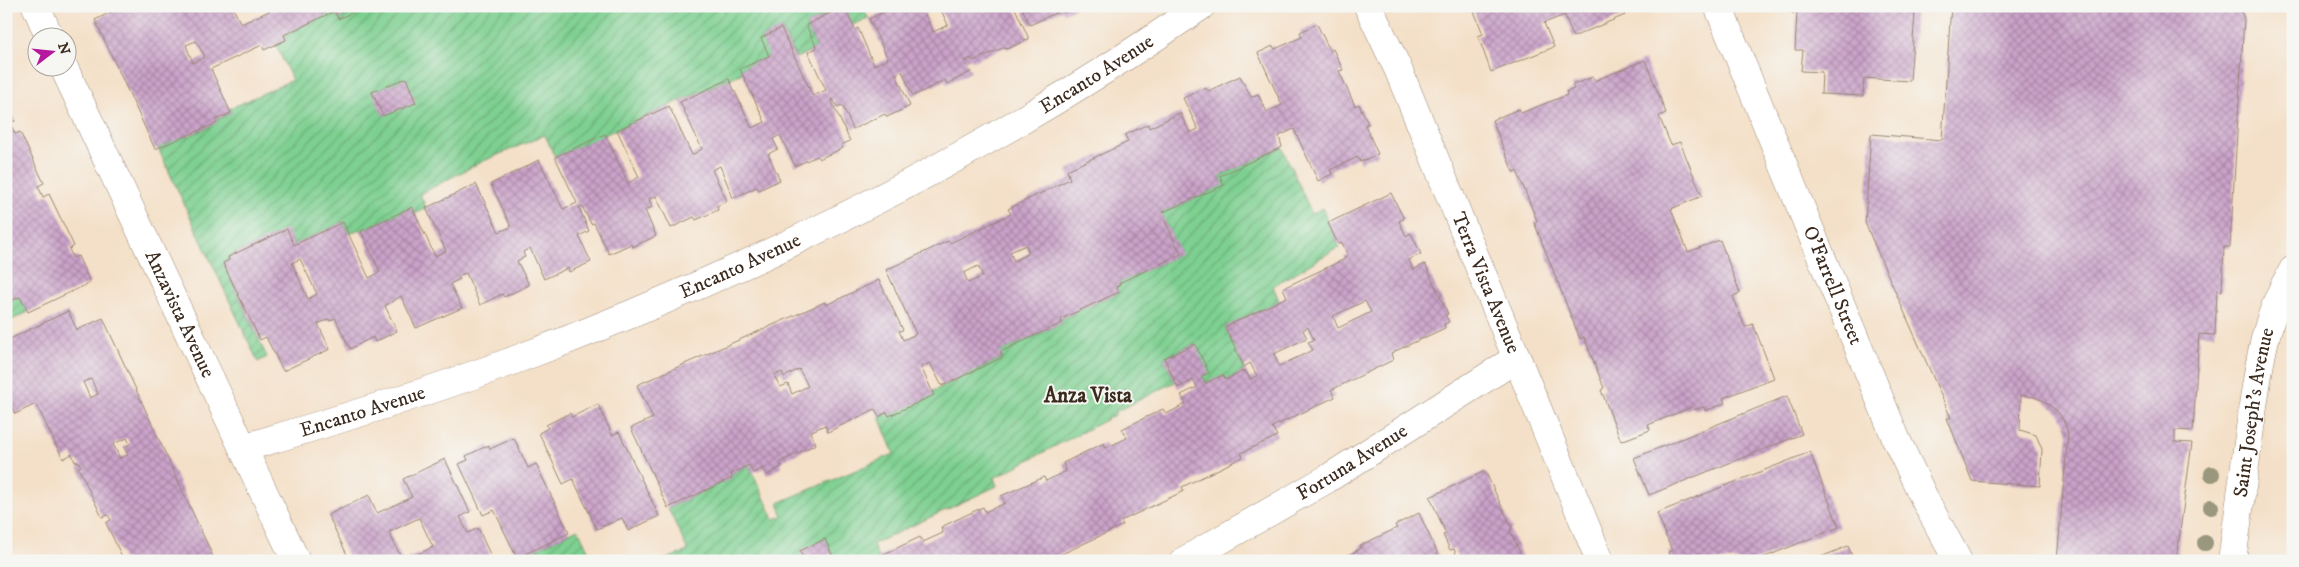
<svg xmlns="http://www.w3.org/2000/svg" width="2299" height="567" viewBox="0 0 2299 567" font-family="'IM FELL DW Pica',serif">
  <style>
    .garden { fill: url(#garden-furrows); stroke: #5c7d58 }
    .building { fill: url(#building-cross-hatch); fill-rule: evenodd }
    .lines { fill: none; stroke-linecap: round; stroke-linejoin: round }
    .minor-casing { stroke: #988573; stroke-width: 29 }
    .minor { stroke: #fff; stroke-width: 28 }
    .tree { fill: #99977d }
    .labels { text-anchor: middle; dominant-baseline: central; stroke-width: 4; stroke-linejoin: round; paint-order: stroke }
    .street-label { font-size: 20px; fill: #3b2a1e; stroke: #f6f6f2 }
    .neighbourhood-label { font-size: 21px; font-weight: bold; fill: #3b2a1e; stroke: #f6f6f2 }
  </style>
  <defs>
    <pattern id="garden-furrows" width="10" height="10" patternUnits="userSpaceOnUse" patternTransform="scale(1.25)"><rect width="10" height="10" fill="#7ed091"/><path d="M-1 1l2-2M0 10L10 0M9 11l2-2" fill="none" stroke="#68a976"/></pattern>
    <pattern id="building-cross-hatch" width="8" height="8" patternUnits="userSpaceOnUse" patternTransform="scale(1.25)"><rect width="8" height="8" fill="#cba3ca"/><path d="M0 0l8 8M0 8l8-8" fill="none" stroke="#a685a3"/></pattern>
  </defs>
  <rect width="100%" height="100%" fill="#f6f6f2"/>
  <filter id="ink" filterUnits="userSpaceOnUse"><feTurbulence type="fractalNoise" baseFrequency=".02" numOctaves="2"/><feDisplacementMap in="SourceGraphic" scale="10" xChannelSelector="R" yChannelSelector="G"/><feConvolveMatrix kernelMatrix="1 2 1 2 8 2 1 2 1" color-interpolation-filters="sRGB"/></filter>
  <filter id="wash" filterUnits="userSpaceOnUse"><feTurbulence type="fractalNoise" baseFrequency=".0096" numOctaves="4" result="noise"/><feDisplacementMap in="SourceGraphic" scale="20" xChannelSelector="R" yChannelSelector="G"/><feGaussianBlur stdDeviation="1.12" result="paint"/><feColorMatrix in="noise" values="0 0 0 0 0 0 0 0 0 0 0 0 0 0 0 0 0 1.4 0 .05"/><feComposite in="paint" operator="in"/></filter>
  <g filter="url(#wash)">
    <rect width="100%" height="100%" fill="#f4e0c8"/>
    <path class="garden" d="M366,6h497l5,12 -15,7 -9,-18 -38,18 11,23 -21,10 -15,-30 -12,28 -28,13 1,4 -187,84 -10,-22 -64,27 -61,32 6,14 -11,6 -3,-7 -51,24 -2,-2 -10,5 -6,-12 -49,23 -7,-15 -59,27 1,3 -6,3 44,94 -9,5 -100,-214 28,-14 1,3 29,-14v-3l15,-7 -2,-4 63,-29 -16,-35 10,-5 -2,-5 51,-24 3,8z
      M1282,147l30,67 10,-6 17,39 -66,39 6,15 -54,26 20,43 -19,10 -3,-5 -17,8 -4,-7 6,-3 -14,-29 -30,14 11,24 -60,30v3l-121,63 3,8 -124,58 6,17h-44l-10,-22 -25,12 4,10h-143l27,-10 -20,-43 64,-30 -1,-4 18,-9 25,54 9,-3 -5,-13 116,-49 -15,-37 123,-59 -2,-6 62,-29 -1,-4 58,-27 -3,-5 4,-2 -1,-2 61,-29 -19,-41 62,-28 -3,-9z
      M20,297l8,15 -22,11v-20z
      M578,529l15,32h-83l59,-28z"/>
    <g id="blocks">
      <path class="building" d="M123,6h109l9,18 39,-18h86l-28,13 -3,-8 -51,24 2,5 -22,10 -2,-5 -51,24 20,44 -16,7 2,3 -62,26 -60,-129zM196,41l9,16 -12,6 -7,-18z
        M844,6l11,24 3,-2 16,37 14,-6 -19,-40 27,-13h25l12,26 15,-7 -9,-19h75l15,33 -22,10 -2,-2 -32,14 -2,-3 -6,3 6,11 -24,12 -2,-4 -32,16 -11,-25 -6,3 14,32 -23,11 -2,-3 -32,15 -11,-24 -5,2 -4,-8 -2,1 19,41 -9,4 2,3 -24,11 -2,-3 -22,10 -15,-31 -7,4 5,10 -10,5 12,26 -21,10 -2,-3 -24,11 -13,-32 -8,4 15,31 -10,5 1,4 -22,10 -2,-3 -23,11 -15,-32 -7,3 3,8 -7,3 11,26 -24,11 -1,-3 -22,10 -15,-31 -3,1 -9,-18 -3,2 10,23 -10,5 12,26 -22,10 -1,-4 -24,11 -14,-31 -7,4 2,5 -8,4 12,24 -25,12 -2,-3 -22,11 -14,-32 -8,3 2,3 -10,5 12,24 -46,20 -15,-32 -16,10 12,25 -22,11 -2,-5 -23,12 -15,-31 -5,3 -1,-2 -11,5 12,25 -47,22 -17,-34 -6,3 -37,-77 6,-3 -1,-3 59,-28 7,16 49,-23 26,56 11,-6 -19,-41 51,-24 23,49 11,-5 -20,-43 50,-24 23,48 12,-5 -20,-43 48,-24 24,49 14,-6 -22,-46 50,-23 23,49 11,-6 -22,-47 52,-24 23,49 10,-6 -22,-47 49,-23 23,49 13,-6 -25,-53 29,-13 -8,-18 20,-10 32,68 13,-6 -18,-38 9,-4 -11,-23zM300,259l17,35 -9,5 -16,-36z
        M1021,6h58l-15,7 -2,-3 -32,15z
        M1472,6h149l4,9 -52,22 -8,-22 -21,8 10,24 -63,25 -13,-36 5,-2z
        M1793,6h120v7h2l-5,68 -46,-3 -1,18 -42,-2 1,-22 -21,-1 2,-21h-8l2,-38 -5,1z
        M1951,6h288l5,13 -14,228h-6l-2,44 -5,-1 -2,45 -16,-1 -6,97 -18,-1v12l17,1 -16,118h-119l11,-128 -4,-12 -6,-9 -14,-11 -10,-4 -13,-2 -1,35 16,5 6,14 -2,37 -68,-5 -25,-63h4l-86,-195 6,-89 71,6z
        M1317,24l13,27 3,-2 10,21 -4,1 16,35 4,-2 9,20 -3,1 13,29 -18,8 -2,-5 -28,13 2,4 -14,7 -24,-52 -15,7 3,11 -62,29 4,9 -63,28 20,41 -62,29 1,2 -4,2 3,5 -58,27 1,4 -62,29 3,5 -61,29 -12,-23 -9,4 13,28 -45,21 -2,-4 -8,5 -4,-8 -47,23 -3,-7 -15,7 6,12 -36,18 2,5 -15,8 -4,-7 -10,5 -4,-8 -18,9 1,4 -64,30 -37,-80 22,-10 -16,-33 188,-83 1,3 53,-25 24,50 -4,1 4,9 13,-6 -30,-64 62,-29 2,2 61,-29 -3,-5 62,-30 -3,-9 61,-28 -3,-7 23,-11 1,4 31,-15 10,20 8,-4 -15,-31 23,-10 2,3 32,-15 11,21 7,-3 9,18 15,-7 -24,-52 15,-7 2,3 27,-12 -2,-5zM1026,245l3,8 -15,8 -4,-9zM978,266l5,10 -15,7 -4,-10zM799,369l9,17 -16,8 -4,-10 -8,3 -6,-12 8,-3 2,5z
        M1645,60l21,53 -7,3 12,29 9,-3 22,54 -31,13 17,43 32,-12 20,53 -7,3 12,31 8,-3 21,54 -51,20 2,5 -20,8 -1,-4 -10,3 -2,-3 -44,18 2,5 -29,11 -20,-51 3,-2 -20,-51 -4,2 -46,-117 3,-1 -20,-50 -4,1 -21,-52 27,-11 2,4 46,-18 -1,-3 8,-3 -2,-4 21,-8 1,4z
        M406,78l10,25 -33,13 -11,-24z
        M6,102l9,19 -5,2 5,11 5,-2 24,51 -6,3 5,11 6,-3 25,52 -5,3 4,9 5,-2 12,27 -62,29 -8,-15 -14,6z
        M1391,193l13,26 -5,2 7,15 5,-3 10,21 -12,6 4,10 12,-6 23,50 -3,1 4,7 -5,2 1,4 -54,25 2,7 -62,30 4,7 -63,30 5,9 -36,17 2,4 -61,30 2,4 -63,30 2,4 -63,30 1,3 -5,3h-176l-2,-4 42,-20 3,5 20,-9 -2,-6 42,-20 2,5 20,-9 -4,-7 43,-19 2,4 20,-10 -3,-8 41,-20 2,5 21,-10 -5,-9 41,-20 3,5 20,-10 -5,-9 16,-8 -4,-7 -15,8 -14,-30 31,-14 14,29 -7,3 4,7 17,-8 3,5 19,-10 5,9 7,-3 -7,-13 -6,4 -19,-40 62,-30 -4,-9 62,-29 -1,-2 4,-2 -6,-12 -4,1 -10,-21zM1365,301l6,11 -33,16 -5,-12zM1308,327l6,13 -6,2 5,8 -34,16 -5,-12 33,-16 -4,-8z
        M68,311l9,19 26,-12 112,243h-91l-18,-38 5,-3 -3,-5 -6,2 -24,-50 3,-1 -3,-5 -3,1 -3,-8 -9,5 -27,-55 -21,10 -9,-19v-54zM91,379l7,15 -8,4 -7,-16zM127,438l3,6 -6,3 4,8 -8,3 -7,-14z
        M1787,396l15,38 -153,61 -15,-37z
        M598,404l14,31 7,-3 40,84 -31,15 -6,-13 -25,11 -24,-50 -10,5 -24,-51 9,-5 -2,-3 24,-12 2,4z
        M514,438l14,30 8,-4 33,69 -52,25 -23,-48 -11,5 -24,-51 9,-4 -2,-4 23,-11 1,4z
        M1810,452l29,75 -84,34h-84l-3,-9 4,-1 -15,-38z
        M445,459l25,53 -10,5 8,16 10,-5 15,33h-143l-22,-46 41,-20 8,18 35,-16 -9,-18zM419,518l14,29 -30,14 -14,-29z
        M1485,471l27,57 -2,2 14,31h-65l-5,-12 -4,1 -7,-15 3,-1 -16,-37z
        M1419,513l22,48h-103l23,-13 -2,-2 38,-18 -2,-3z
        M825,539l10,22h-31l-4,-10z
        M1848,546l6,15h-43z"/>
    </g>
  </g>
  <g filter="url(#ink)">
    <use href="#blocks" fill-opacity="0" stroke="#988573" stroke-width="1"/>
    <g class="lines">
      <defs>
        <g id="minor">
          <path d="M36,6l14,32"/>
          <path id="s1" d="M1368,6l30,63 202,492"/>
          <path id="s2" d="M1718,6l179,435 29,61 32,59"/>
          <path id="s3" d="M64,68l232,493"/>
          <path id="s4" d="M243,448c89,-26 177,-53 264,-85 244,-91 479,-208 694,-357"/>
          <path id="s5" d="M1184,561l143,-82 190,-121"/>
          <path id="s6" d="M2232,561c6,-45 12,-89 18,-133 8,-56 13,-109 43,-158"/>
        </g>
      </defs>
      <use href="#minor" class="minor-casing"/>
      <use href="#minor" class="minor"/>
    </g>
    <g class="tree">
      <circle cx="2212" cy="474" r="8"/>
      <circle cx="2211" cy="507" r="8"/>
      <circle cx="2205" cy="543" r="8"/>
    </g>
  </g>
  <g class="labels">
    <g class="street-label">
      <text stroke="none"><textPath href="#s4" startOffset="935">Encanto Avenue</textPath></text>
      <text stroke="none"><textPath href="#s4" startOffset="530">Encanto Avenue</textPath></text>
      <text stroke="none"><textPath href="#s1" startOffset="301">Terra Vista Avenue</textPath></text>
      <text stroke="none"><textPath href="#s2" startOffset="302">O'Farrell Street</textPath></text>
      <text stroke="none"><textPath href="#s3" startOffset="272">Anzavista Avenue</textPath></text>
      <text stroke="none"><textPath href="#s4" startOffset="125">Encanto Avenue</textPath></text>
      <text stroke="none"><textPath href="#s6" startOffset="150">Saint Joseph's Avenue</textPath></text>
      <text stroke="none"><textPath href="#s5" startOffset="195">Fortuna Avenue</textPath></text>
    </g>
    <g class="neighbourhood-label">
      <text x="1088" y="396">Anza Vista</text>
    </g>
  </g>
  <rect width="2299" height="567" fill="none" stroke="#f6f6f2" stroke-width="25"/>
  <g transform="translate(52 52) rotate(74)"><circle r="24" fill="#f6f6f2" stroke="#aba49d"/>
  <path d="M0-4L9 19L0 12L-9 19Z" fill="#b5179e"/>
  <text y="-8" font-size="14" font-weight="bold" text-anchor="middle" fill="#3b2a1e">N</text>
  </g>
</svg>
